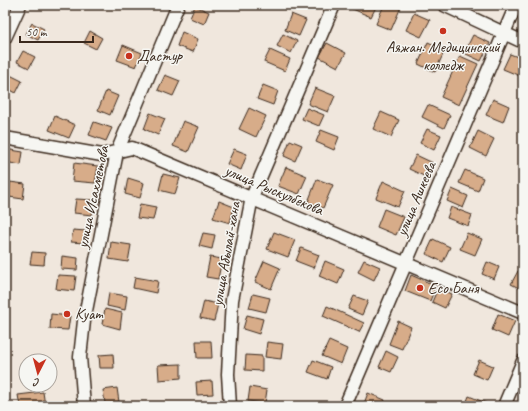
<svg xmlns="http://www.w3.org/2000/svg" width="528" height="411" viewBox="0 0 528 411" font-family="Caveat,sans-serif">
  <style>
    .building { fill: #d7ac89; stroke: #3b2a1e }
    .lines { fill: none; stroke-linecap: round; stroke-linejoin: round }
    .street-casing { stroke: #3b2a1e; stroke-width: 15 }
    .street { stroke: #f6f6f2; stroke-width: 12 }
    .poi-dot { fill: #c8321e; stroke: #f6f6f2; stroke-width: 1.5 }
    .labels { text-anchor: middle; dominant-baseline: central; stroke-width: 3; stroke-linejoin: round; paint-order: stroke }
    .poi-label { font-size: 16px; fill: #3b2a1e; stroke: #f6f6f2; text-anchor: start }
    .street-label { font-size: 16px; fill: #3b2a1e; stroke: #f6f6f2 }
  </style>
  <rect width="100%" height="100%" fill="#f0e7dd"/>
  <filter id="ink" filterUnits="userSpaceOnUse"><feTurbulence type="fractalNoise" baseFrequency=".025" numOctaves="2"/><feDisplacementMap in="SourceGraphic" scale="8" xChannelSelector="R" yChannelSelector="G"/><feConvolveMatrix kernelMatrix="1 2 1 2 8 2 1 2 1" color-interpolation-filters="sRGB"/></filter>
  <g filter="url(#ink)">
    <path class="building" d="M349,5h28l-6,12 -23,-10z
      M384,5h13l4,2 -10,23 -15,-6z
      M195,6l14,6 -5,12 -14,-6z
      M414,13l16,7 -9,17 -15,-7z
      M291,14l15,6 -7,16 -14,-6z
      M32,23l12,6 -6,11 -12,-6z
      M90,31l12,7 -6,11 -12,-6z
      M182,32l16,7 -5,13 -16,-6z
      M283,34l14,7 -6,12 -14,-7z
      M473,35l17,8 -9,18 -17,-8z
      M428,42l17,8 -10,22 -17,-8z
      M327,43l19,10 -8,14 -19,-10z
      M123,45l19,8 -6,14 -19,-7z
      M270,50l20,9 -5,12 -21,-9z
      M23,51l12,6 -6,11 -12,-6z
      M510,54l13,5v11l-3,6 -17,-7z
      M460,56l18,8 -19,41 -18,-8z
      M10,75l12,6 -6,12 -11,-6z
      M165,75l15,6 -7,15 -15,-6z
      M263,85l15,6 -5,14 -16,-6z
      M315,88l20,8 -7,16 -20,-8z
      M106,91l12,5 -8,19 -12,-5z
      M493,99l16,7 -6,16 -17,-7z
      M428,105l22,10 -6,13 -22,-11z
      M249,108l17,8 -10,21 -17,-8z
      M307,108l17,7 -5,11 -17,-7z
      M381,112l18,8 -8,17 -18,-8z
      M150,113l15,6 -7,16 -14,-6z
      M55,116l20,9 -6,13 -20,-8z
      M183,121l16,6 -11,25 -15,-6z
      M94,122l18,6 -6,13 -17,-6z
      M427,129l14,6 -7,15 -14,-7z
      M321,130l18,7 -5,13 -18,-8z
      M478,131l16,8 -8,17 -16,-8z
      M290,140l12,5 -7,16 -11,-5z
      M5,149l18,3 -2,13 -16,-3z
      M234,149l13,5 -6,16 -14,-6z
      M416,155l17,8 -7,14 -17,-8z
      M74,163l24,3 -3,17 -23,-2z
      M286,167l21,9 -8,18 -21,-8z
      M465,170l18,8 -5,13 -19,-8z
      M163,174l17,4 -5,16 -16,-4z
      M128,178l16,5 -4,15 -15,-4z
      M317,179l16,6 -10,23 -15,-6z
      M383,181l22,10 -7,16 -22,-9z
      M10,182l15,2 -2,15 -14,-2z
      M452,189l16,7 -5,12 -16,-7z
      M76,199l18,1 -2,15 -18,-2z
      M219,201l15,6 -4,16 -17,-5z
      M140,204l16,3 -3,13 -16,-2z
      M451,207l21,8 -4,11 -21,-8z
      M384,209l20,8 -8,18 -19,-8z
      M73,230l13,1 -2,12 -13,-1z
      M274,232l21,8 -7,17 -21,-8z
      M203,233l12,2 -3,14 -13,-3z
      M467,233l15,6 -7,16 -15,-6z
      M433,239l17,8 -7,15 -17,-8z
      M111,242l20,3 -3,17 -19,-3z
      M301,248l18,7 -5,13 -18,-7z
      M32,252l13,1 -1,12 -14,-1z
      M62,256l16,2 -1,12 -16,-1z
      M210,257l12,2 -4,20 -12,-2z
      M364,260l16,7 -6,13 -16,-8z
      M264,261l16,7 -9,21 -16,-7z
      M325,261l19,8 -6,15 -19,-8z
      M487,262l12,5 -5,12 -12,-5z
      M518,271l5,2v17l-12,-6z
      M58,275l18,1 -2,15 -18,-2z
      M411,275l25,11 -6,15 -25,-10z
      M135,277l23,4 -2,12 -23,-5z
      M438,288l14,6 -7,14 -13,-6z
      M109,293l18,3 -2,14 -18,-4z
      M253,294l17,4 -4,14 -17,-4z
      M354,296l14,5 -6,14 -14,-6z
      M204,301l14,3 -4,17 -14,-3z
      M327,306l37,17 -5,9 -36,-16z
      M105,309l17,4 -2,16 -18,-5z
      M51,314l19,2 -2,14 -18,-1z
      M498,314l17,7 -7,16 -16,-7z
      M247,315l16,4 -4,15 -16,-5z
      M398,321l13,6 -9,22 -13,-5z
      M196,341h15l1,17h-15z
      M329,341l18,8 -6,15 -19,-8z
      M267,342l16,2 -2,15 -16,-2z
      M386,351l12,6 -7,15 -12,-5z
      M113,354l1,14h-14l-1,-13z
      M246,355l16,1v15l-17,-1z
      M313,360l18,7 -4,12 -19,-7z
      M479,360l14,6 -6,14 -14,-6z
      M181,364v14l-22,2 -1,-15z
      M212,381l1,13 -16,1 -1,-13z
      M250,387l17,3 -2,13 -17,-2z
      M117,388l2,14 -14,1 -2,-13z
      M43,392l2,14h-25l-2,-11z
      M368,393l17,7 -2,6h-20z
      M469,396l17,7 -1,3h-20z"/>
    <g class="lines">
      <defs>
        <path id="street" d="M444,5l79,37
          M5,38l15,-33
          M5,138l97,17 30,-7 391,165
          M84,406l-4,-49 4,-36 33,-169 61,-147
          M230,406l-2,-32 4,-74 20,-103 82,-192
          M345,406l171,-401
          M504,406l19,-45"/>
      </defs>
      <use href="#street" class="street-casing"/>
      <use href="#street" class="street"/>
    </g>
  </g>
  <g class="poi-dot">
    <circle cx="443" cy="31" r="4"/>
    <circle cx="129" cy="56" r="4"/>
    <circle cx="420" cy="288" r="4"/>
    <circle cx="67" cy="314" r="4"/>
  </g>
  <g class="labels">
    <g class="poi-label">
      <text x="443" y="47" text-anchor="middle">Аяжан. Медицинский<tspan x="443" dy="18">колледж</tspan></text>
      <text x="137" y="56">Дастур</text>
      <text x="428" y="288">Eco Баня</text>
      <text x="75" y="314">Куат</text>
    </g>
    <g class="street-label">
      <text transform="translate(274 190) rotate(23)">улица Рыскулбекова</text>
      <text transform="translate(93 197) rotate(-78)">улица Исахметова</text>
      <text transform="translate(416 199) rotate(-67)">улица Ашкеева</text>
      <text transform="translate(226 254) rotate(-80)">улица Абылай-хана</text>
    </g>
  </g>
  <rect width="528" height="411" fill="none" stroke="#f6f6f2" stroke-width="20"/>
  <rect x="10" y="10" width="508" height="391" fill="none" stroke="#3b2a1e" stroke-width="1.5" filter="url(#ink)"/>
  <g transform="translate(38 373) rotate(186)"><circle r="19" fill="#f6f6f2" stroke="#aba49d"/>
  <path d="M0-3L7 15L0 10L-7 15Z" fill="#c8321e"/>
  <text y="-6" font-size="11" font-weight="bold" text-anchor="middle" fill="#3b2a1e">С</text>
  </g>
  <path d="M20 36v6h73v-6" fill="none" stroke="#3b2a1e" stroke-width="2"/>
  <text x="26" y="36" font-size="12" fill="#3b2a1e" stroke="#f6f6f2" stroke-width="3" paint-order="stroke">50 m</text>
</svg>
